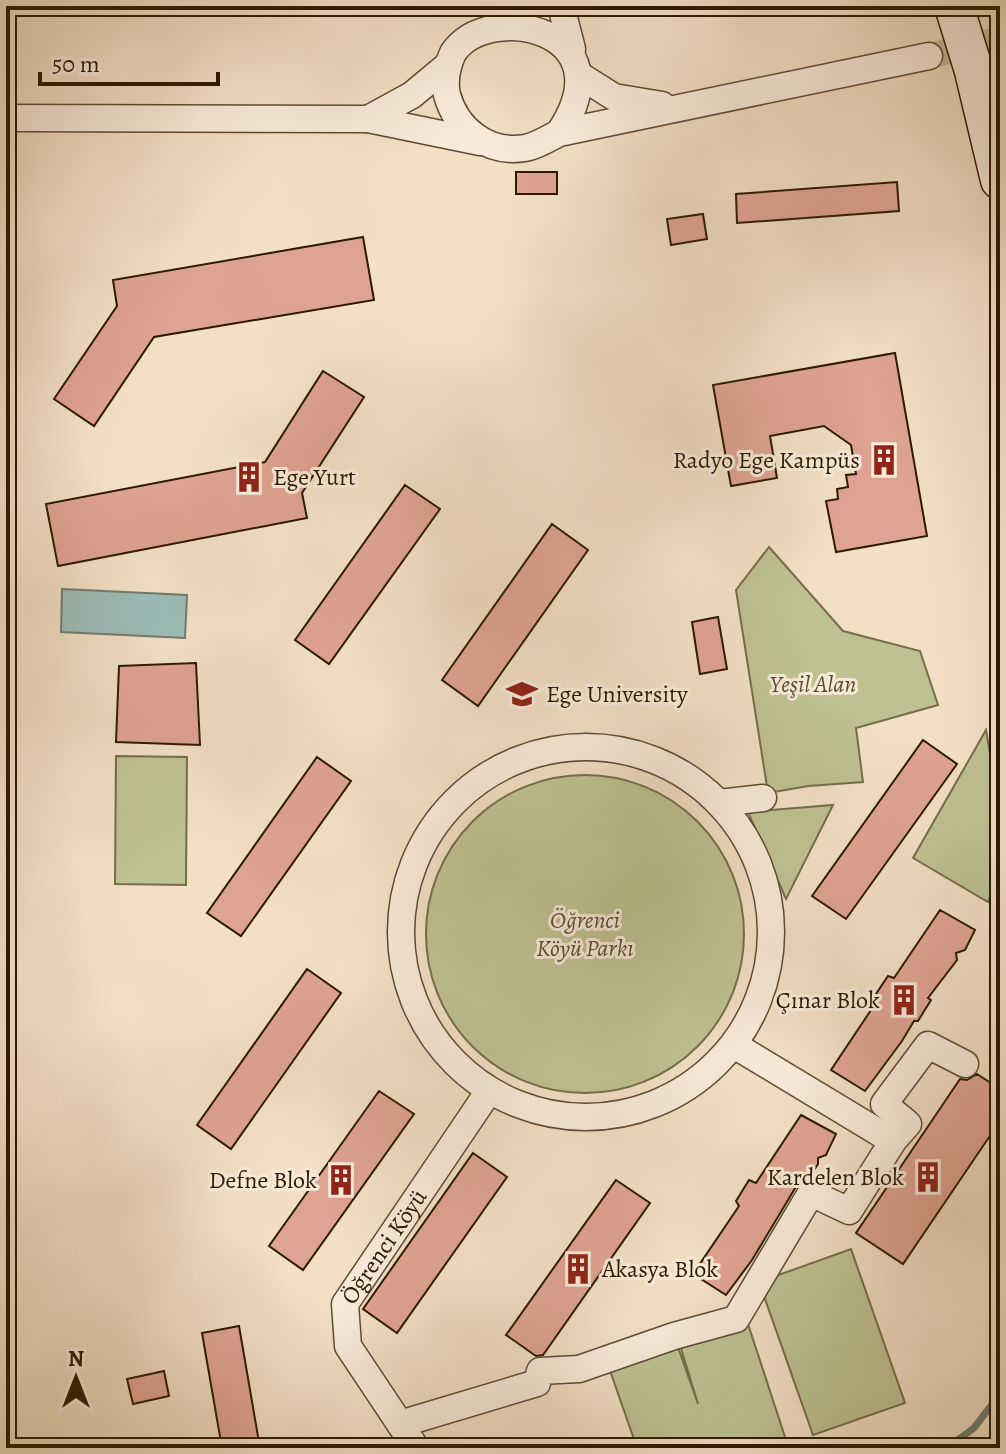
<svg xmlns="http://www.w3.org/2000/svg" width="1006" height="1454" viewBox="0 0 1006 1454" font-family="Alegreya,serif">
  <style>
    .green { fill: #bec192; stroke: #756e4a; stroke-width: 2 }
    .water { fill: #9cbcb8; stroke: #6f7b6f; stroke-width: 2 }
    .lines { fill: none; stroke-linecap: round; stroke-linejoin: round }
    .stream { stroke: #6f7b6f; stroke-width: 7 }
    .building { fill: #dfa391; stroke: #2c1a01; stroke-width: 2 }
    .street-tunnel { stroke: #cab89d; stroke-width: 26; stroke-dasharray: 26 13; stroke-linecap: butt }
    .street-casing { stroke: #5e4b32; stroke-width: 29 }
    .secondary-casing { stroke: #2c1a01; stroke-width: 41 }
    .street { stroke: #f7ead9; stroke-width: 26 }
    .secondary { stroke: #f7ead9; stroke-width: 38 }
    .labels { text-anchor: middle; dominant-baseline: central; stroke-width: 6; stroke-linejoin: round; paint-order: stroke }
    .poi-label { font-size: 24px; fill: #2c1a01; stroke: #f7ead9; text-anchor: end }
    .park-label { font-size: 24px; font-style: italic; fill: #584c2c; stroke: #f7ead9 }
    .street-label { font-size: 24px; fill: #2c1a01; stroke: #f7ead9 }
  </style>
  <rect width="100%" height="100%" fill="#f2dfc4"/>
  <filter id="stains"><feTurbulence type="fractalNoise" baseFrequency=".0025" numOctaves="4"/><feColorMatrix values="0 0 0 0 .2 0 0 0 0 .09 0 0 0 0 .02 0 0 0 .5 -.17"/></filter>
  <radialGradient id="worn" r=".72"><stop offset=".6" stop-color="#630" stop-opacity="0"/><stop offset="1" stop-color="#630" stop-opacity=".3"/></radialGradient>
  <path class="green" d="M769,547l74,84 77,20 18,54 -82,23 7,54 -55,4 -40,7 -32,-203z
    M986,730l14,82v61l-12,29 -75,-44z
    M116,756l71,1 -1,128 -71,-1z
    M426 934a159 159 0 1 1 318 0a159 159 0 1 1-318 0Z
    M833,805l-47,94 -38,-87z
    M851,1249l54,154 -92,32 -54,-153z
    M747,1321l39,119 -27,8h-122l-31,-89 68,-23 24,68 -19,-62z"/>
  <path class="water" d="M62,589l125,6 -2,43 -124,-6z"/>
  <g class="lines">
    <path class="stream" d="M947,1448l27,-20 26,-34"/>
  </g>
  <path class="building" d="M516,172h41v22h-41z
    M897,182l2,29 -162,12 -1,-29z
    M703,214l4,25 -36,6 -4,-26z
    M363,237l11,63 -220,37 -60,89 -40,-27 63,-93 -4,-26z
    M895,353l32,183 -91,16 -10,-51 12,-2 -1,-10 11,-2 -2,-12 10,-1 -5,-29 -27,-19 -54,10 7,42 -46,8 -18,-101z
    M323,371l41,26 -62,96 5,25 -249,48 -12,-62 219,-42z
    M405,485l35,24 -111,155 -34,-24z
    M552,524l36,26 -110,156 -36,-26z
    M718,617l9,52 -27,5 -8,-52z
    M196,663l4,82 -84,-3 3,-76z
    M923,740l34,24 -111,155 -34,-23z
    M317,757l34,24 -110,155 -34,-23z
    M940,910l35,20 -10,20 -9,3 1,7 -29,38 3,2 -13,21h-4l-12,20 -37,50 -34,-21 46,-69 -3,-4 14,-21 6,2z
    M307,969l34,24 -110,156 -34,-24z
    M977,1074l23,15v32l-97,143 -47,-31 104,-154 7,1z
    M379,1091l35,23 -111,156 -34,-24z
    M801,1115l35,19 -10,21 -8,3v6l-9,13 -12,8 -45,75 -26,35 -33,-21 46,-68 -3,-5 13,-21 7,3z
    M473,1153l34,24 -110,156 -34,-24z
    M616,1180l34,23 -107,152 -7,1 -30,-21z
    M239,1326l21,122h-38l-20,-115z
    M164,1371l5,25 -36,8 -6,-25z"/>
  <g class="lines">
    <path class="street-tunnel" d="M929,56l71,-17"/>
    <defs>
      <g id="street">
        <path d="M561,6l11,43"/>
        <path d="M579,75l35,22 48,8"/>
        <path d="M6,118l362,1 112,23"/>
        <path d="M368,119l44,-24 36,-30"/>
        <path d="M559,133c70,-104 -71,-133 -106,-80 -6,13 -9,28 -6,42 10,35 41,59 78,53 12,-2 24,-10 34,-15l370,-77"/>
        <circle cx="586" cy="932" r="185"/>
        <path d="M719,803l44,-5"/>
        <path d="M734,1045l159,96"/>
        <path d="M400,1424l137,-41 3,-12 39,-2 95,-33 62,-17 75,-126 38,18 44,-70 15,-17 -24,-20 44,-59 37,19"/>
        <path id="s1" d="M416,1448l-68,-102 -3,-42 144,-213"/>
      </g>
      <path id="secondary" d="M954,6l20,65 26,109"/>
    </defs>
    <use href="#street" class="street-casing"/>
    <use href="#secondary" class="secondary-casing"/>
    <use href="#street" class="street"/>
    <use href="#secondary" class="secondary"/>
  </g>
  <defs>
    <symbol id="building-bare" viewBox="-9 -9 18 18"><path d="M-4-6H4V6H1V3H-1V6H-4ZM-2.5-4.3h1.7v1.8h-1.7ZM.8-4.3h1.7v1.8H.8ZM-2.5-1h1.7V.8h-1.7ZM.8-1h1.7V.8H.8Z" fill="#8f2418" stroke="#f7ead9" stroke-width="2.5" paint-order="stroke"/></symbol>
    <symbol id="university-bare" viewBox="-9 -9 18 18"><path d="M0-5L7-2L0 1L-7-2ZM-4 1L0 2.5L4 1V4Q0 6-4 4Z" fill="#8f2418" stroke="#f7ead9" stroke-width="2.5" paint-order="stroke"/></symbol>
  </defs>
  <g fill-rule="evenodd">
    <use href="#building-bare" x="862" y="438" width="44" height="44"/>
    <use href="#building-bare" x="227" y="455" width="44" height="44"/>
    <use href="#university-bare" x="500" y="672" width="44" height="44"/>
    <use href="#building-bare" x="882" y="978" width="44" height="44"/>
    <use href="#building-bare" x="906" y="1155" width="44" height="44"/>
    <use href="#building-bare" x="319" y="1158" width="44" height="44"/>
    <use href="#building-bare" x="556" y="1247" width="44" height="44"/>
  </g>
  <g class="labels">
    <g class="poi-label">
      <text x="860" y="460">Radyo Ege Kampüs</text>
      <text x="273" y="477" text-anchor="start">Ege Yurt</text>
      <text x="546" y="694" text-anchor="start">Ege University</text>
      <text x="880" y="1000">Çınar Blok</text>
      <text x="904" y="1177">Kardelen Blok</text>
      <text x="317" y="1180">Defne Blok</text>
      <text x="602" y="1269" text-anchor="start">Akasya Blok</text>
    </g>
    <g class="park-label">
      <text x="813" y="684">Yeşil Alan</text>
      <text x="585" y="920">Öğrenci<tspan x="585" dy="28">Köyü Parkı</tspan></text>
    </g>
    <g class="street-label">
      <text stroke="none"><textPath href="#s1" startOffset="234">Öğrenci Köyü</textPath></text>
    </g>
  </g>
  <rect width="1006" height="1454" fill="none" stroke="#f2dfc4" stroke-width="32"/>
  <rect x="8" y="8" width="990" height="1438" fill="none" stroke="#2c1a01" stroke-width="4"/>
  <rect x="16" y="16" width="974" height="1422" fill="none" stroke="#2c1a01" stroke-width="2"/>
  <g transform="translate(76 1378)" stroke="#f7ead9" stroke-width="6" paint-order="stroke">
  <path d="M0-6L14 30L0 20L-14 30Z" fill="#2c1a01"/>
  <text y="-12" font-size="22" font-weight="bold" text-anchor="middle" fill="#2c1a01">N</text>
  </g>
  <path d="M40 72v12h178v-12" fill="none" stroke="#2c1a01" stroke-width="4"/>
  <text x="52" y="72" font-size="24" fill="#2c1a01" stroke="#f7ead9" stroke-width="6" paint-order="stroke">50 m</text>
  <rect width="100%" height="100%" filter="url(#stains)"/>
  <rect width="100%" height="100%" fill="url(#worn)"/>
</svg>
